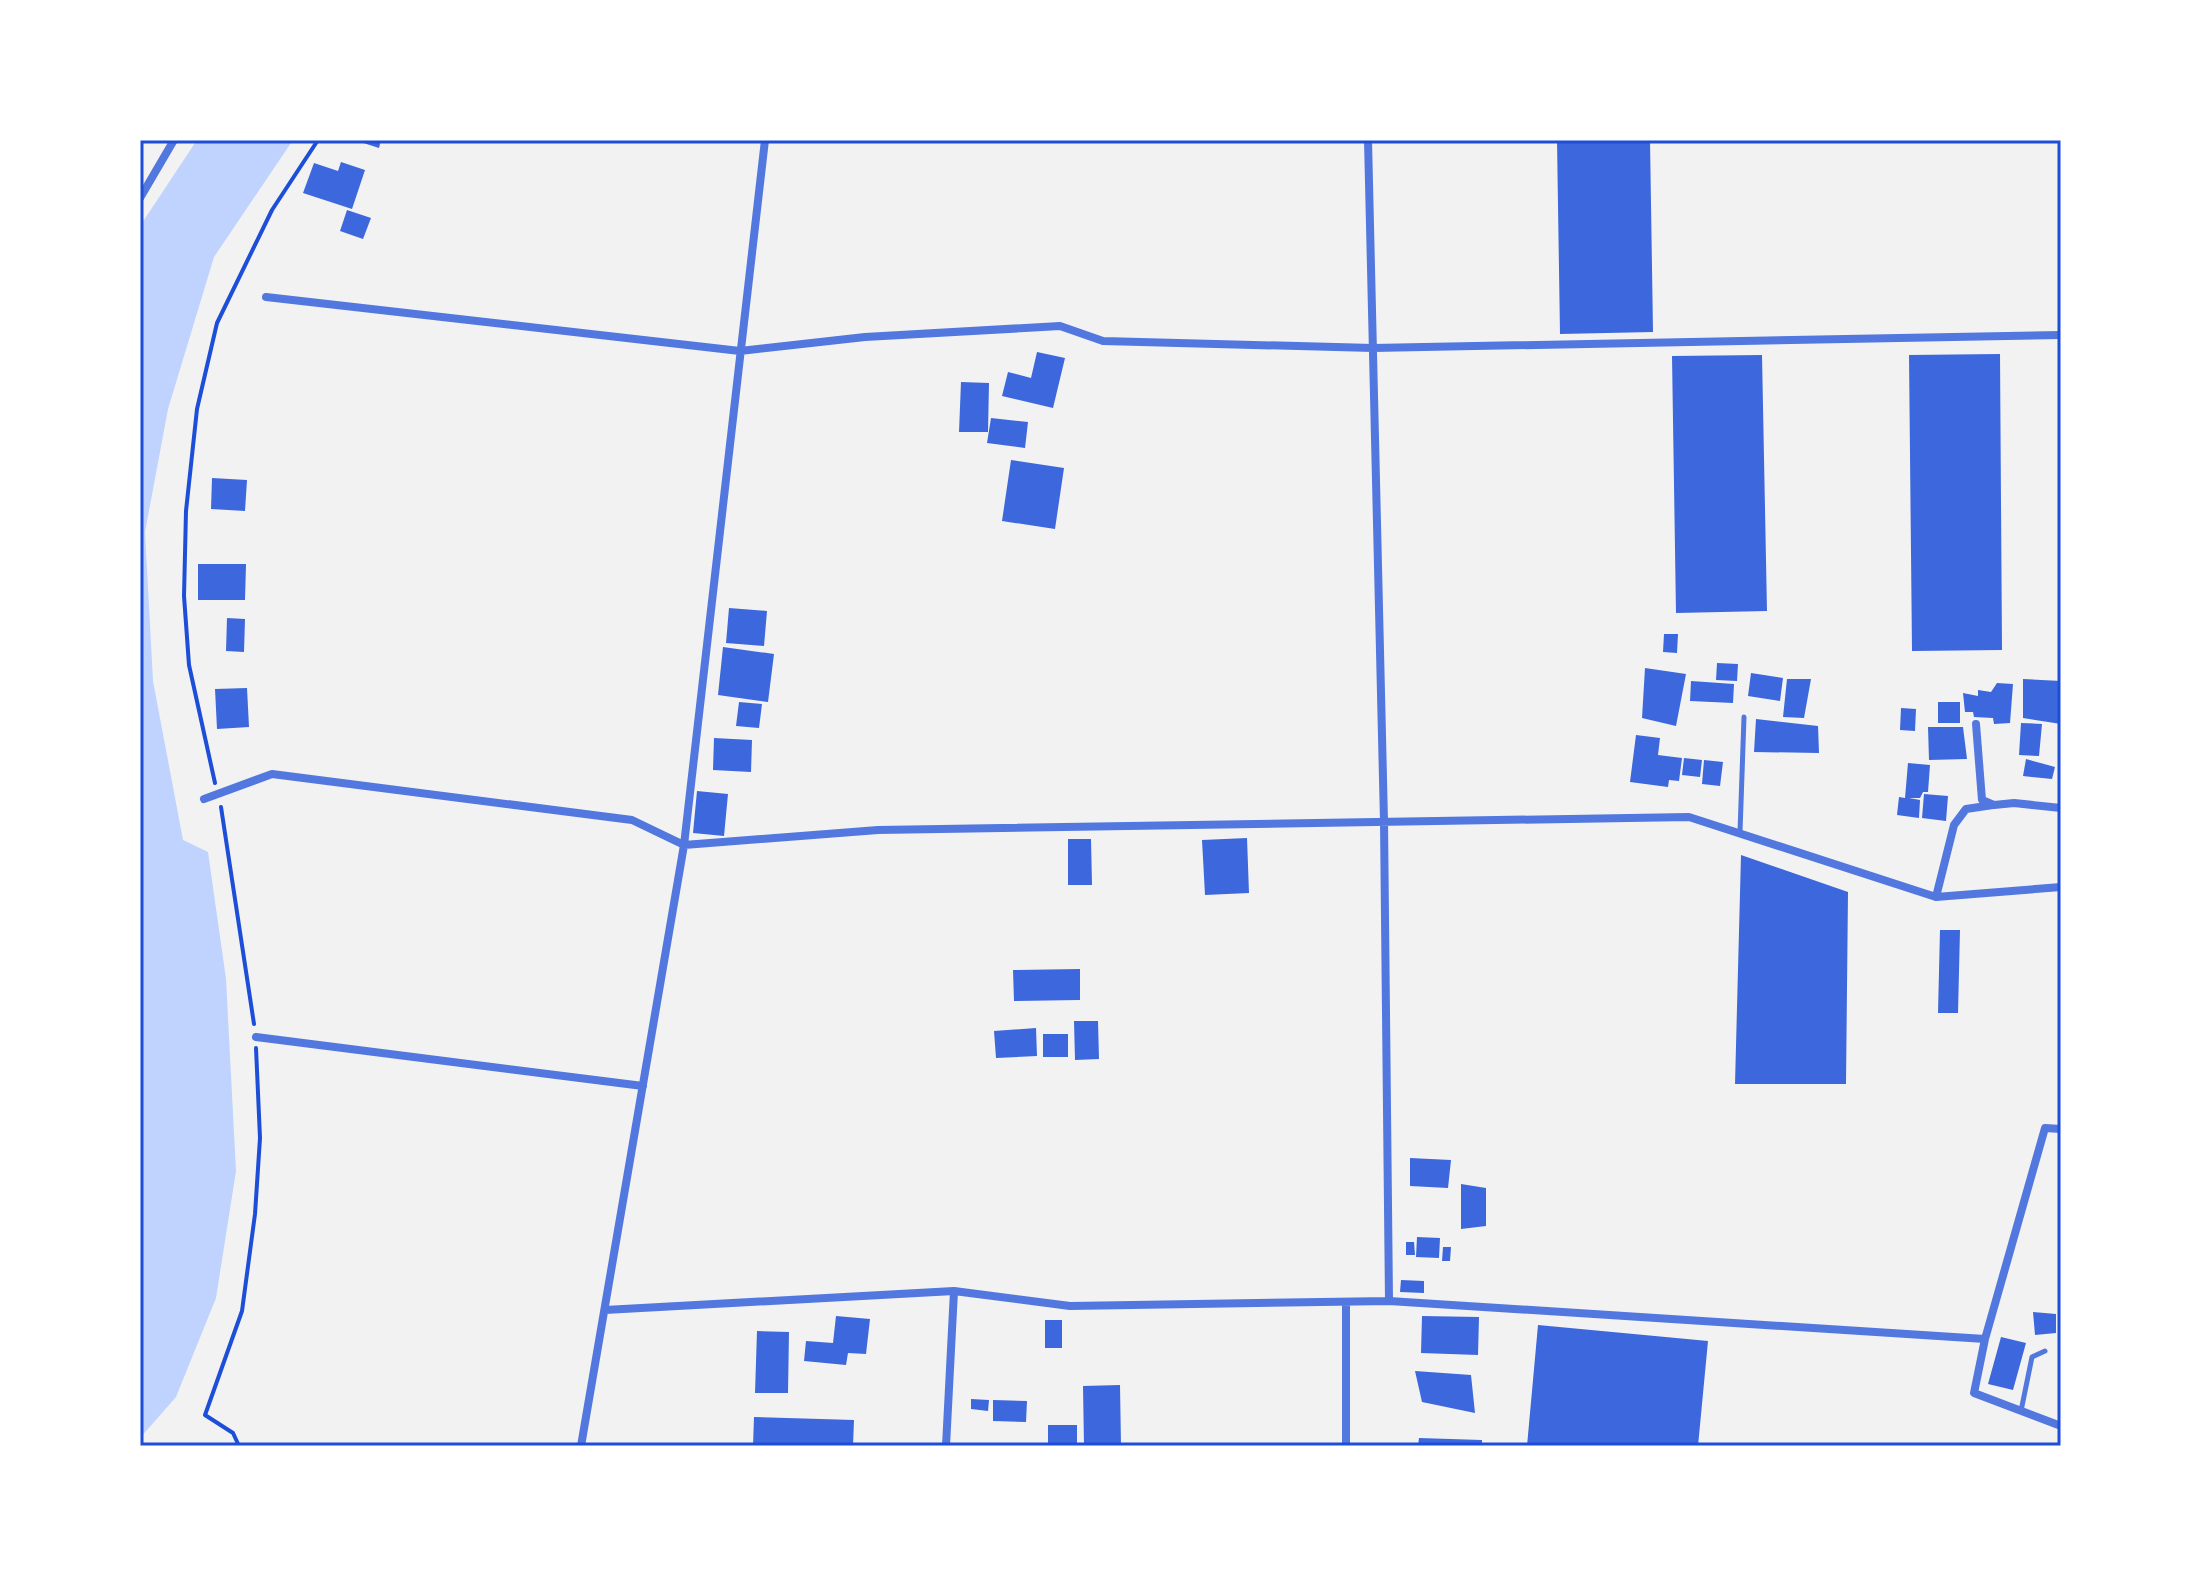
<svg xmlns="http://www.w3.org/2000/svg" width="2201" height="1586" viewBox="0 0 2201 1586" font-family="'Work Sans',sans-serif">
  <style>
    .water { fill: #bfd3fe }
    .building { fill: #3d67dc }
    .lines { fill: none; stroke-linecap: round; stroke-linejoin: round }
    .path { stroke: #1d4ed8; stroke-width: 4 }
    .service { stroke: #5277de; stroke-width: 5 }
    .minor { stroke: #5277de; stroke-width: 8 }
    .neatline { fill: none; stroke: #1d4ed8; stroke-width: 3 }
  </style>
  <rect width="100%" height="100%" fill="#f2f2f2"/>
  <path class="water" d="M197,140h96l-79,117 -46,152 -23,123 8,149 30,159 25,12 18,127 10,192 -20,127 -40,99 -36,41v-1212z"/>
  <path class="building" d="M354,140h27l-2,8z
    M1557,140h93l3,192 -93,2z
    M341,162l24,8 -13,39 -49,-16 11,-30 24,8z
    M347,210l24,8 -8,21 -23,-8z
    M1037,352l28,6 -12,50 -51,-12 6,-24 23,6z
    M2000,354l2,296 -90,1 -3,-296z
    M1762,355l5,256 -91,2 -4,-257z
    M961,382l28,1 -1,49h-29z
    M991,418l37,4 -3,26 -38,-5z
    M1011,460l53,8 -9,61 -53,-8z
    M212,478l35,2 -2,31 -34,-2z
    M198,564h48l-1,36h-47z
    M729,608l38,3 -3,35 -38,-3z
    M227,618l18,1 -1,33 -18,-1z
    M1664,634h14l-1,19 -14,-1z
    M723,647l51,7 -6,48 -50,-7z
    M1717,663l21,1 -1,17 -21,-1z
    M1645,668l41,6 -10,52 -34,-8z
    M1751,673l32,5 -3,23 -32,-5z
    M1787,679h24l-7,39 -21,-1z
    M2023,679l38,2v43l-38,-6z
    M1691,681l43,3 -1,19 -43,-2z
    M1997,683l16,1 -3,39 -16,1 -1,-6 -19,-1 -1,-5h-8l-2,-19 15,3v-6l13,2z
    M247,688l2,39 -32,2 -2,-40z
    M739,702l23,2 -3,24 -23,-2z
    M1938,702h22v21h-22z
    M1901,708l15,1 -1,22 -15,-1z
    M1756,719l62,7 1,27 -65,-1z
    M2021,723l21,1 -3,32 -20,-1z
    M1928,727h35l4,32 -38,1z
    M1636,735l24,3 -2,17 24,3 -3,23 -10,-1 -1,7 -38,-5z
    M714,738l38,2 -1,32 -38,-2z
    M1684,758l18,2 -2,17 -18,-2z
    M2026,759l29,8 -3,12 -29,-3z
    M1704,760l19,2 -3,24 -18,-2z
    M1908,763l22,2 -2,27h-5l-3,6h-11l11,2 -1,18 -22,-3 2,-18 6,1z
    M697,791l31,3 -4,42 -31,-3z
    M1924,794l24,2 -2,25 -24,-3z
    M1247,838l2,55 -44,2 -3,-55z
    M1068,839h23l1,46h-24z
    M1741,855l107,37 -2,192h-111z
    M1940,930h20l-2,83h-20z
    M1080,969v31l-66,1 -1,-31z
    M1074,1021h24l1,38 -24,1z
    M1036,1028l1,28 -41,2 -2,-27z
    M1043,1034h25v23h-25z
    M1410,1158l41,2 -3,28 -38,-2z
    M1461,1184l25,4v38l-25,3z
    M1417,1237l23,1 -1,20 -23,-1z
    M1406,1242h8l1,13h-9z
    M1443,1247h8l-1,14h-8z
    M1401,1280l23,1v12l-24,-1z
    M2033,1312l23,2v19l-21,2z
    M836,1316l34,3 -4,35 -18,-1 -2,12 -42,-4 2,-20 27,2z
    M1422,1316l57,1 -1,38 -57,-2z
    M1045,1320h17v28h-17z
    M1538,1325l170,16 -10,105h-171z
    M757,1331l32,1 -1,61h-33z
    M2001,1337l25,6 -13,47 -25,-6z
    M1415,1371l56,4 4,38 -53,-11z
    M1120,1385l1,61h-37l-1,-60z
    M971,1399l18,1 -1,11 -17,-2z
    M993,1400l34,1 -1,21 -33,-1z
    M754,1417l100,3 -1,26h-100z
    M1048,1425h29v21h-29z
    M1419,1438l63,2v6h-64z"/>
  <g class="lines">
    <path class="path" d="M215,783l-26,-118 -5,-69 2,-85 11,-102 20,-86 55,-113 46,-70
      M221,807l33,217
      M239,1446l-6,-13 -28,-18 37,-104 13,-97 5,-76 -4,-90"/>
    <path class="service" d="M1740,832l4,-115
      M2021,1411l11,-54 13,-6"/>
    <path class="minor" d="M1368,140l16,681 5,480
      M140,198l34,-58
      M266,297l474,54 125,-14 195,-11 43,15 270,7 688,-13
      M1976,724l6,76 12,5 20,-2 47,5
      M204,799l68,-25 360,46 52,25 194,-15 811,-13 247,80 125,-10
      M1936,897l18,-72 12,-16 27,-4
      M256,1037l387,49
      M2061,1129l-16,-1 -60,211 -11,54 87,33
      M1346,1303v143
      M605,1310l349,-19 116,15 319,-5 596,38
      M581,1446l103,-601 81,-705
      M946,1446l8,-155"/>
  </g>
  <rect width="2201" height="1586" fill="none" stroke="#ffffff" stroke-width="284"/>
  <rect x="142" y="142" width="1917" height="1302" class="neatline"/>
</svg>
